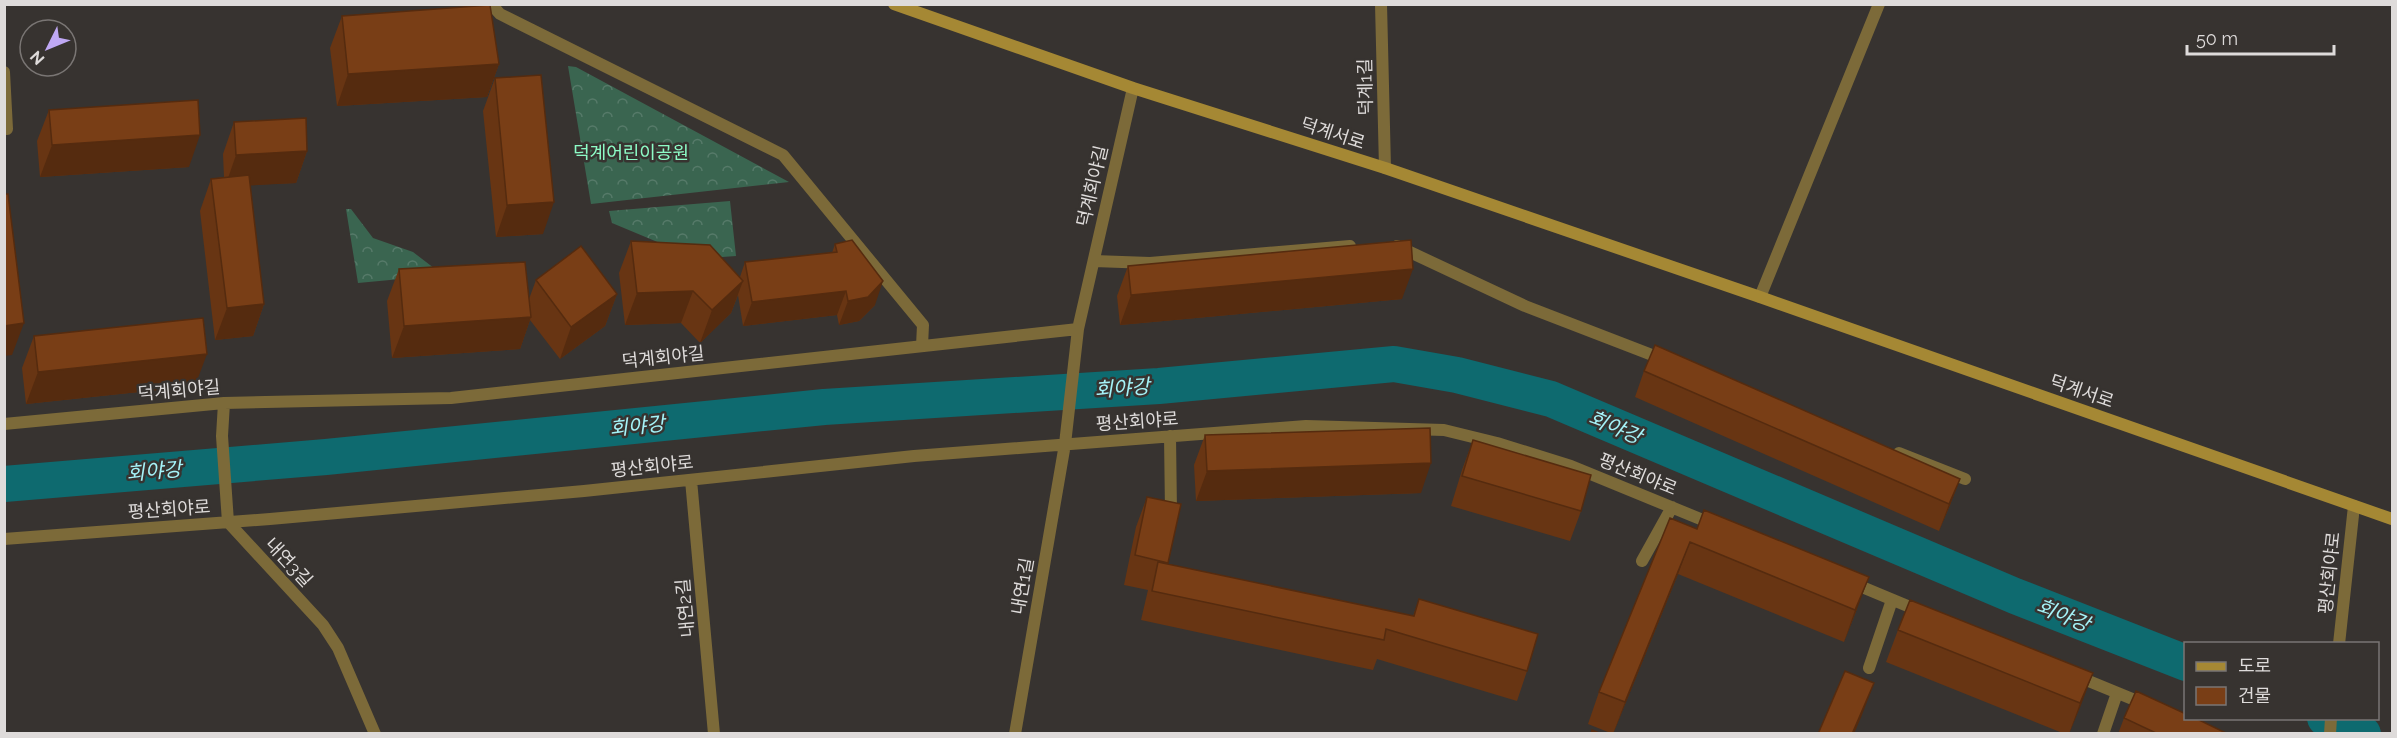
<svg xmlns="http://www.w3.org/2000/svg" width="2397" height="738" viewBox="0 0 2397 738" font-family="Raleway,'Noto Sans KR',sans-serif">
  <style>
    .forest { fill: url(#forest-crowns) }
    .lines { fill: none; stroke-linecap: round; stroke-linejoin: round }
    .river { stroke: #0e6a6f; stroke-width: 36 }
    .street { stroke: #7c6a39; stroke-width: 12 }
    .secondary { stroke: #a58834; stroke-width: 12 }
    .wall { fill: #683513 }
    .shaded-wall { fill: #552b0f }
    .building { fill: #793e16; stroke: #552b0f; stroke-width: 1.5 }
    .labels { text-anchor: middle; dominant-baseline: central; stroke-width: 5; stroke-linejoin: round; paint-order: stroke }
    .street-label { font-size: 18px; fill: #dedbda; stroke: #373330 }
    .park-label { font-size: 18px; fill: #8dfbc6; stroke: #373330 }
    .water-label { font-size: 20px; font-style: italic; fill: #a5f3f8; stroke: #373330 }
  </style>
  <defs>
    <pattern id="forest-crowns" width="20" height="18" patternUnits="userSpaceOnUse" patternTransform="scale(1.5)"><rect width="20" height="18" fill="#3a6550"/><path d="M2 6a3 3 0 1 1 6 0M12 15a3 3 0 1 1 6 0" fill="none" stroke="#567a69"/></pattern>
  </defs>
  <rect width="100%" height="100%" fill="#373330"/>
  <path class="forest" d="M568,66l8,1 213,115 -198,22z
    M730,201l6,55 -56,4 -1,-9 -67,-28 -3,-12z
    M346,209h5l22,29 40,14 30,23 -85,8z"/>
  <g class="lines">
    <path class="river" d="M4,484l322,-27 498,-50 335,-21 235,-22 63,11 94,24 464,197 171,67
      M2325,718l38,16"/>
    <path class="street" d="M491,4l9,10 283,141 140,170 -1,21
      M1381,4l4,164
      M4,72l3,57
      M1397,246l128,60 140,54
      M1094,261l56,2 200,-17
      M1760,297l119,-293
      M224,403l-2,33 6,86 95,103 15,23 37,86
      M4,424l220,-21 227,-5 627,-69
      M1170,436l1,76
      M1899,453l66,26
      M691,480l23,254
      M4,539l266,-20 314,-28 330,-35 392,-30 138,4 53,13 74,23 144,59
      M1642,561l30,-54
      M1850,582l72,30
      M2339,644l15,-138
      M1869,668l23,-68
      M2074,675l73,30
      M1015,734l50,-290 13,-115 55,-241
      M2103,734l14,-41
      M2330,734l1,-16"/>
    <path class="secondary" d="M894,4l239,84 252,80 375,129 632,222"/>
  </g>
  <path class="wall" d="M342,16l157,48 -12,33 -150,9 -7,-58z
    M495,78l48,156 -47,3 -13,-126z
    M49,110l140,57 -149,10 -3,-36z
    M234,122l73,29 -11,32 -46,2 14,119 -11,32 -38,4 -15,-129 11,-32 13,-2 -1,-23z
    M631,241l109,36 5,-15 87,-9 3,-9 40,61 -16,16 -20,4 -2,-10 -94,11 -5,-31 -7,18 -31,30 -19,-20 -56,2 -6,-52z
    M1128,266l274,33 -282,26 -3,-29z
    M399,269l130,30 7,-19 81,14 -12,32 -45,33 -30,-39 -10,29 -128,9 -5,-57z
    M34,336l161,50 -169,18 -4,-36z
    M1644,371l316,108 -10,26 -11,26 -304,-134z
    M1205,435l216,58 -225,8 -2,-36z
    M1473,440l108,71 -11,30 -119,-35 11,-36z
    M1147,497l34,7 -13,60 245,52 6,-17 108,72 -10,30 -140,-42 -4,11 -232,-50 7,-30 -24,-5 12,-58z
    M1697,529l160,80 -13,33 -166,-68 -65,160 -25,-10 11,-32z
    M1898,630l195,43 -24,61h-4l-179,-72z
    M2124,718l104,16h-110z"/>
  <path class="shaded-wall" d="M499,64l-12,33 -150,9 11,-32z
    M200,135l-11,32 -149,10 12,-32z
    M307,151l-11,32 -71,4 11,-32z
    M554,202l-11,32 -47,3 11,-32z
    M1413,269l-11,30 -282,26 11,-30z
    M743,281l-12,32 -31,30 12,-33z
    M883,281l-8,24 -16,16 -20,4 9,-24z
    M693,291l-12,32 -56,2 12,-32z
    M846,291l-9,24 -94,11 9,-24z
    M617,294l-12,32 -45,33 11,-32z
    M264,304l-11,32 -38,4 12,-32z
    M531,317l-11,32 -128,9 12,-32z
    M24,323l-12,32 -8,1v-30z
    M207,354l-12,32 -169,18 12,-32z
    M1431,463l-10,30 -225,8 11,-30z
    M1960,479l-10,26 -11,26 10,-27z
    M1690,542l-12,32 -65,160 12,-32z
    M1869,577l-12,32 -13,33 11,-32z
    M2093,673l-12,32 -12,29 11,-31z
    M1874,683l-12,32 -8,19h-2z"/>
  <path class="building" d="M490,5l9,59 -151,10 -6,-58z
    M541,75l13,127 -47,3 -12,-127z
    M198,100l2,35 -148,10 -3,-35z
    M306,118l1,33 -71,4 -2,-33z
    M249,175l15,129 -37,4 -16,-129z
    M4,194h4l16,129 -20,3z
    M852,240l31,41 -15,16 -20,4 -2,-10 -94,11 -7,-40 92,-10 -2,-8z
    M1411,240l2,29 -282,26 -3,-29z
    M631,241l79,4 33,36 -31,29 -19,-19 -56,2z
    M581,246l36,48 -46,33 -35,-47z
    M525,262l6,55 -127,9 -5,-57z
    M203,318l4,36 -169,18 -4,-36z
    M1655,345l305,134 -11,25 -305,-133z
    M1430,428l1,35 -224,8 -2,-36z
    M1473,440l118,35 -10,36 -119,-35z
    M1147,497l34,7 -13,59 -33,-8z
    M1704,510l165,67 -14,33 -165,-68 -65,160 -26,-10 71,-174 27,11z
    M1158,562l256,54 5,-17 119,35 -11,37 -141,-42 -2,11 -232,-49z
    M1910,600l183,73 -13,30 -182,-73z
    M1845,671l29,12 -22,51h-34z
    M2136,691l50,23v4h9l33,16h-70l-34,-16z
    M1592,730l9,4h-10z"/>
  <g class="labels">
    <g class="street-label">
      <text transform="translate(1365 87) rotate(-91)">덕계1길</text>
      <text transform="translate(1333 133) rotate(18)">덕계서로</text>
      <text transform="translate(1092 186) rotate(-77)">덕계회야길</text>
      <text transform="translate(663 357) rotate(-6)">덕계회야길</text>
      <text transform="translate(179 390) rotate(-5)">덕계회야길</text>
      <text transform="translate(2082 391) rotate(19)">덕계서로</text>
      <text transform="translate(1137 421) rotate(-4)">평산회야로</text>
      <text transform="translate(652 466) rotate(-6)">평산회야로</text>
      <text transform="translate(1638 474) rotate(22)">평산회야로</text>
      <text transform="translate(169 509) rotate(-4)">평산회야로</text>
      <text transform="translate(289 562) rotate(47)">내연3길</text>
      <text transform="translate(2329 573) rotate(-84)">평산회야로</text>
      <text transform="translate(1022 586) rotate(-80)">내연1길</text>
      <text transform="translate(685 608) rotate(-95)">내연2길</text>
    </g>
    <g class="park-label">
      <text x="631" y="152">덕계어린이공원</text>
    </g>
    <g class="water-label">
      <text transform="translate(1122 388) rotate(-4)">회야강</text>
      <text transform="translate(637 426) rotate(-6)">회야강</text>
      <text transform="translate(1615 427) rotate(23)">회야강</text>
      <text transform="translate(154 471) rotate(-5)">회야강</text>
      <text transform="translate(2063 615) rotate(22)">회야강</text>
    </g>
  </g>
  <rect width="2397" height="738" fill="none" stroke="#dedbda" stroke-width="12"/>
  <rect x="2184" y="642" width="195" height="78" fill="#373330" stroke="#7a7674" stroke-width="1.5"/>
  <rect x="2196" y="662" width="30" height="9" fill="#a58834" stroke="#7a7674" stroke-width="1.5"/>
  <text x="2238" y="672" font-size="18" fill="#dedbda">도로</text>
  <rect x="2196" y="687" width="30" height="18" fill="#793e16" stroke="#7a7674" stroke-width="1.5"/>
  <text x="2238" y="702" font-size="18" fill="#dedbda">건물</text>
  <g transform="translate(48 48) rotate(227)"><circle r="28" fill="#373330" stroke="#7a7674" stroke-width="1.5"/>
  <path d="M0-4.5L10 22L0 15L-10 22Z" fill="#bfa8f4"/>
  <text y="-9" font-size="16" font-weight="bold" text-anchor="middle" fill="#dedbda">N</text>
  </g>
  <path d="M2187 45v9h147v-9" fill="none" stroke="#dedbda" stroke-width="3"/>
  <text x="2196" y="45" font-size="18" fill="#dedbda" stroke="#373330" stroke-width="4.5" paint-order="stroke">50 m</text>
</svg>
